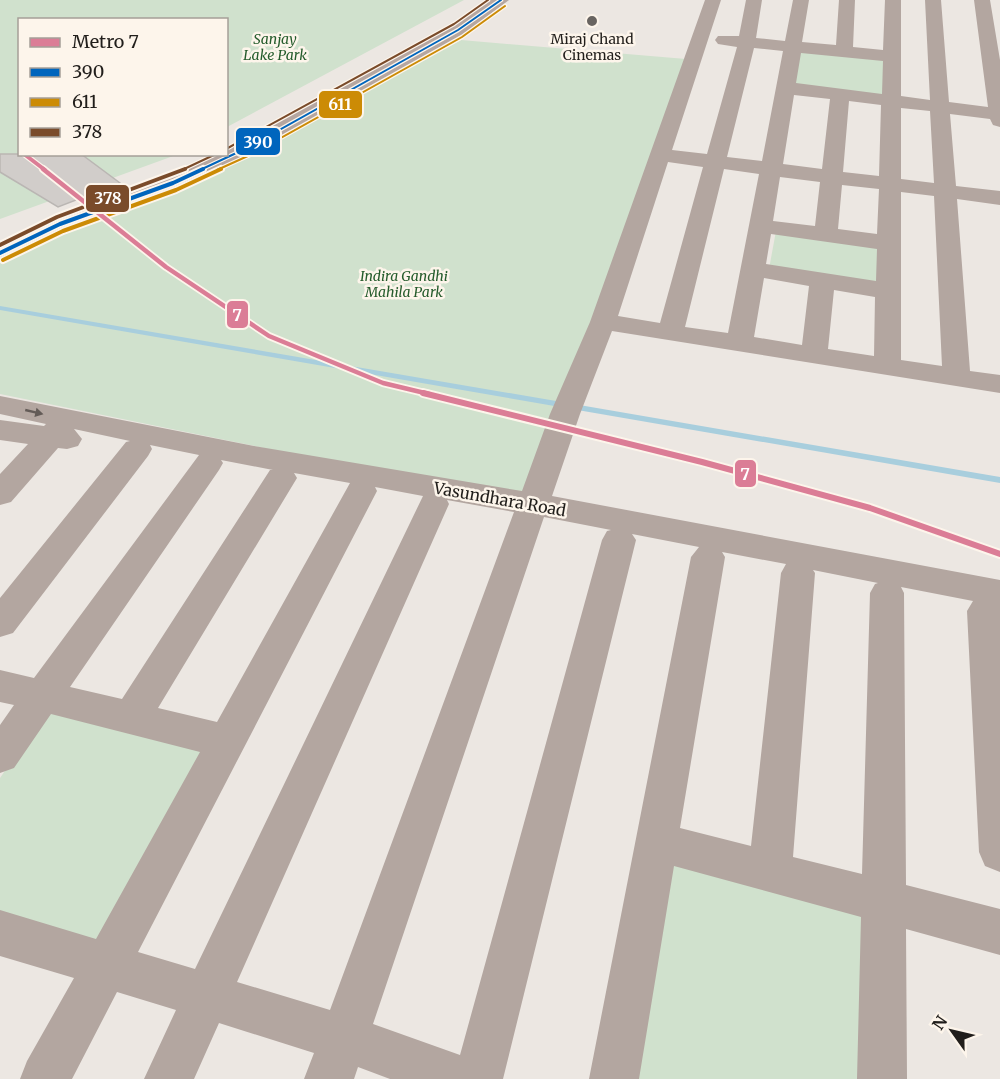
<svg xmlns="http://www.w3.org/2000/svg" width="1000" height="1079" viewBox="0 0 1000 1079" font-family="Merriweather,serif">
  <style>
    .green { fill: #d0e1cd }
    .lines { fill: none; stroke-linecap: round; stroke-linejoin: round }
    .stream { fill: #a8cedd; fill-rule: evenodd }
    .building { fill: #d1cdca; stroke: #bab6b3; stroke-width: 1.5 }
    .minor { fill: #b3a6a0; fill-rule: evenodd }
    .major { fill: #b5a6a0; fill-rule: evenodd }
    .bus-1-far1-casing { stroke: #fdf5eb; stroke-width: 4.5 }
    .bus-1-casing { stroke: #fdf5eb; stroke-width: 8 }
    .bus-2-far1-casing { stroke: #fdf5eb; stroke-width: 4.5 }
    .bus-2-casing { stroke: #fdf5eb; stroke-width: 8 }
    .bus-3-far1-casing { stroke: #fdf5eb; stroke-width: 4.5 }
    .bus-3-casing { stroke: #fdf5eb; stroke-width: 8 }
    .bus-1-far1 { stroke: #0065bd; stroke-width: 2 }
    .bus-1 { stroke: #0065bd; stroke-width: 4 }
    .bus-2-far1 { stroke: #cc8b05; stroke-width: 2 }
    .bus-2 { stroke: #cc8b05; stroke-width: 4 }
    .bus-3-far1 { stroke: #7a4b2a; stroke-width: 2 }
    .bus-3 { stroke: #7a4b2a; stroke-width: 4 }
    .metro-1-far2-casing { stroke: #fdf5eb; stroke-width: 6 }
    .metro-1-far1-casing { stroke: #fdf5eb; stroke-width: 8 }
    .metro-1-casing { stroke: #fdf5eb; stroke-width: 10 }
    .metro-1-far2 { stroke: #db7d96; stroke-width: 4 }
    .metro-1-far1 { stroke: #db7d96; stroke-width: 4.5 }
    .metro-1 { stroke: #db7d96; stroke-width: 6 }
    .oneway { fill: #635b57 }
    .poi-dot { fill: #686461; stroke: #fdf5eb; stroke-width: 2 }
    .labels { text-anchor: middle; dominant-baseline: central; stroke-width: 5; stroke-linejoin: round; paint-order: stroke }
    .far-park-label { font-size: 14px; font-style: italic; fill: #255c2c; stroke: #fdf5eb }
    .far-poi-label { font-size: 14px; fill: #211e1b; stroke: #fdf5eb }
    .street-label { font-size: 16px; fill: #211e1b; stroke: #fdf5eb }
    .line-badge { stroke: #fdf5eb; stroke-width: 2 }
    .badge-label { font-size: 16px; text-anchor: middle; font-weight: bold; fill: #fff }
  </style>
  <rect width="100%" height="100%" fill="#ece7e2"/>
  <path class="green" d="M0,0h464l-237,127 -1,-107h-206v134l156,1 -176,64z
    M461,40l225,19 -158,443 -528,-108v-135l72,-33 188,-78z
    M801,48l88,9 -1,41 -94,-11z
    M776,231l106,14 -2,40 -111,-16z
    M50,705l168,41 -114,209 -104,-32v-145z
    M663,861l212,50 -4,168h-245z"/>
  <g class="lines">
    <path class="stream" d="M0,306l1000,171v6l-1000,-173z"/>
  </g>
  <path class="building" d="M0,154h81l39,29 -62,24 -58,-35z"/>
  <g class="lines">
    <path class="minor" d="M705,0h16l-49,150 35,4 30,-107 -19,-3 -3,-4 3,-4h21l7,-36h16l-6,38 29,3 8,-41h16l-7,42 34,3 3,-45h16l-2,47 30,3 2,-50h16v96l29,4 -5,-100h16l8,102 39,5 -14,-107h16l10,60v67l-7,-2 -3,-6 -40,-5 6,72 44,5v14l-43,-6 13,172 30,4v18l-388,-62 -32,83 -28,82 448,84v292l-15,-6 -6,-14 -12,-241 6,-10 -72,-14 3,6 2,292 94,24v46l-94,-26 1,150h-50l4,-162 -187,-51 -35,213h-50l102,-522 8,-10 -67,-13 4,6 -133,539h-113l-32,-12 -4,12h-50l10,-26 -95,-30 -25,56h-50l32,-69 -59,-18 -45,87h-52l7,-18 47,-83 -74,-22v-46l96,29 104,-187 -149,-38 -37,54 -14,5v-48l14,-20 -14,-3v-32l34,8 165,-223 -49,-10 2,4 -4,7 -135,177 -13,4v-39l126,-156 4,-1 -56,-12 8,10 -4,7 -11,3 -9,-1 -47,54 -11,3v-31l28,-30 -28,-4v-20l44,6 2,-2 -46,-10v-18l254,50 268,45 28,-77 40,-92zM754,48l29,3 -21,110 -35,-4zM801,53l82,8 -1,33 -86,-11zM794,95l36,4 -8,70 -39,-5zM849,101l32,4 -2,71 -36,-4zM901,108l29,3 4,72 -33,-4zM668,162l35,5 -43,156 -42,-7zM724,169l35,5 -31,159 -43,-6zM780,177l40,5 -5,44 -42,-5zM842,185l37,4 -2,45 -39,-5zM901,192l33,4 8,170 -41,-6zM771,234l106,15 -1,32 -110,-17zM764,278l45,8 -7,59 -48,-8zM834,290l41,7 -1,59 -46,-7zM221,460l52,10h-3l-148,229 -52,-12 149,-217 4,-7zM294,473l56,10 -133,239 -59,-14 139,-230zM375,487l48,9 -228,473 -57,-17 239,-461zM447,500l67,12 -184,498 -93,-28 212,-478zM544,517l67,13 -4,1 -5,9 -142,515 -87,-31zM722,552l64,12 -5,9 -30,273 -71,-18 45,-271zM813,570l65,13 -3,1 -5,9 -8,281 -69,-17 22,-284z"/>
    <path class="major" d="M490,0h19l-45,34 -210,118 -73,36 -113,41 -68,31v-16l52,-25 113,-41 51,-24h10v-4l226,-124z"/>
    <defs>
      <path id="bus-1-far1" d="M200,170l47,-22 211,-118 43,-30"/>
      <path id="bus-1" d="M0,253l60,-29 113,-41 30,-14"/>
      <path id="bus-2-far1" d="M217,170l33,-15 212,-118 43,-31"/>
      <path id="bus-2" d="M3,260l60,-29 113,-41 45,-21"/>
      <path id="bus-3-far1" d="M226,149l228,-125 34,-24
        M182,170l34,-16"/>
      <path id="bus-3" d="M0,245l57,-28 128,-48"/>
    </defs>
    <use href="#bus-1-far1" class="bus-1-far1-casing"/>
    <use href="#bus-1" class="bus-1-casing"/>
    <use href="#bus-2-far1" class="bus-2-far1-casing"/>
    <use href="#bus-2" class="bus-2-casing"/>
    <use href="#bus-3-far1" class="bus-3-far1-casing"/>
    <use href="#bus-3" class="bus-3-casing"/>
    <use href="#bus-1-far1" class="bus-1-far1"/>
    <use href="#bus-1" class="bus-1"/>
    <use href="#bus-2-far1" class="bus-2-far1"/>
    <use href="#bus-2" class="bus-2"/>
    <use href="#bus-3-far1" class="bus-3-far1"/>
    <use href="#bus-3" class="bus-3"/>
    <defs>
      <path id="metro-1-far2" d="M24,154l21,16"/>
      <path id="metro-1-far1" d="M43,169l123,98 103,69 114,47 46,11"/>
      <path id="metro-1" d="M423,393l279,69 168,46 130,46"/>
    </defs>
    <use href="#metro-1-far2" class="metro-1-far2-casing"/>
    <use href="#metro-1-far1" class="metro-1-far1-casing"/>
    <use href="#metro-1" class="metro-1-casing"/>
    <use href="#metro-1-far2" class="metro-1-far2"/>
    <use href="#metro-1-far1" class="metro-1-far1"/>
    <use href="#metro-1" class="metro-1"/>
  </g>
  <defs><path id="oneway-solid" d="M-6-.8H1V-3.2L6.5 0L1 3.2V.8H-6Z" transform="scale(1.5)"/></defs>
  <use class="oneway" href="#oneway-solid" transform="translate(34 412) rotate(13)"/>
  <circle class="poi-dot" cx="592" cy="21" r="6"/>
  <g class="labels">
    <g class="far-park-label">
      <text x="275" y="39">Sanjay<tspan x="275" dy="16">Lake Park</tspan></text>
      <text x="404" y="276">Indira Gandhi<tspan x="404" dy="16">Mahila Park</tspan></text>
    </g>
    <g class="far-poi-label">
      <text x="592" y="39">Miraj Chand<tspan x="592" dy="16">Cinemas</tspan></text>
    </g>
    <g class="street-label">
      <text transform="translate(500 499) rotate(10)">Vasundhara Road</text>
    </g>
  </g>
  <g class="line-badge">
    <rect x="318" y="90" width="45" height="29" rx="6" fill="#cc8b05"/>
    <rect x="235" y="127" width="46" height="29" rx="6" fill="#0065bd"/>
    <rect x="85" y="184" width="45" height="29" rx="6" fill="#7a4b2a"/>
    <rect x="226" y="300" width="23" height="29" rx="6" fill="#db7d96"/>
    <rect x="734" y="459" width="23" height="29" rx="6" fill="#db7d96"/>
  </g>
  <g class="badge-label">
    <text x="340" y="110">611</text>
    <text x="258" y="148">390</text>
    <text x="108" y="204">378</text>
    <text x="237" y="321">7</text>
    <text x="745" y="480">7</text>
  </g>
  <rect x="18" y="18" width="210" height="138" fill="#fdf5eb" stroke="#a59f98" stroke-width="1.5"/>
  <rect x="30" y="38" width="30" height="9" fill="#db7d96" stroke="#a59f98" stroke-width="1.5"/>
  <text x="72" y="48" font-size="18" fill="#211e1b">Metro 7</text>
  <rect x="30" y="68" width="30" height="9" fill="#0065bd" stroke="#a59f98" stroke-width="1.5"/>
  <text x="72" y="78" font-size="18" fill="#211e1b">390</text>
  <rect x="30" y="98" width="30" height="9" fill="#cc8b05" stroke="#a59f98" stroke-width="1.5"/>
  <text x="72" y="108" font-size="18" fill="#211e1b">611</text>
  <rect x="30" y="128" width="30" height="9" fill="#7a4b2a" stroke="#a59f98" stroke-width="1.5"/>
  <text x="72" y="138" font-size="18" fill="#211e1b">378</text>
  <g transform="translate(952 1031) rotate(304)" stroke="#fdf5eb" stroke-width="4.5" paint-order="stroke">
  <path d="M0-4.5L10 22L0 15L-10 22Z" fill="#211e1b"/>
  <text y="-9" font-size="16" font-weight="bold" text-anchor="middle" fill="#211e1b">N</text>
  </g>
</svg>
